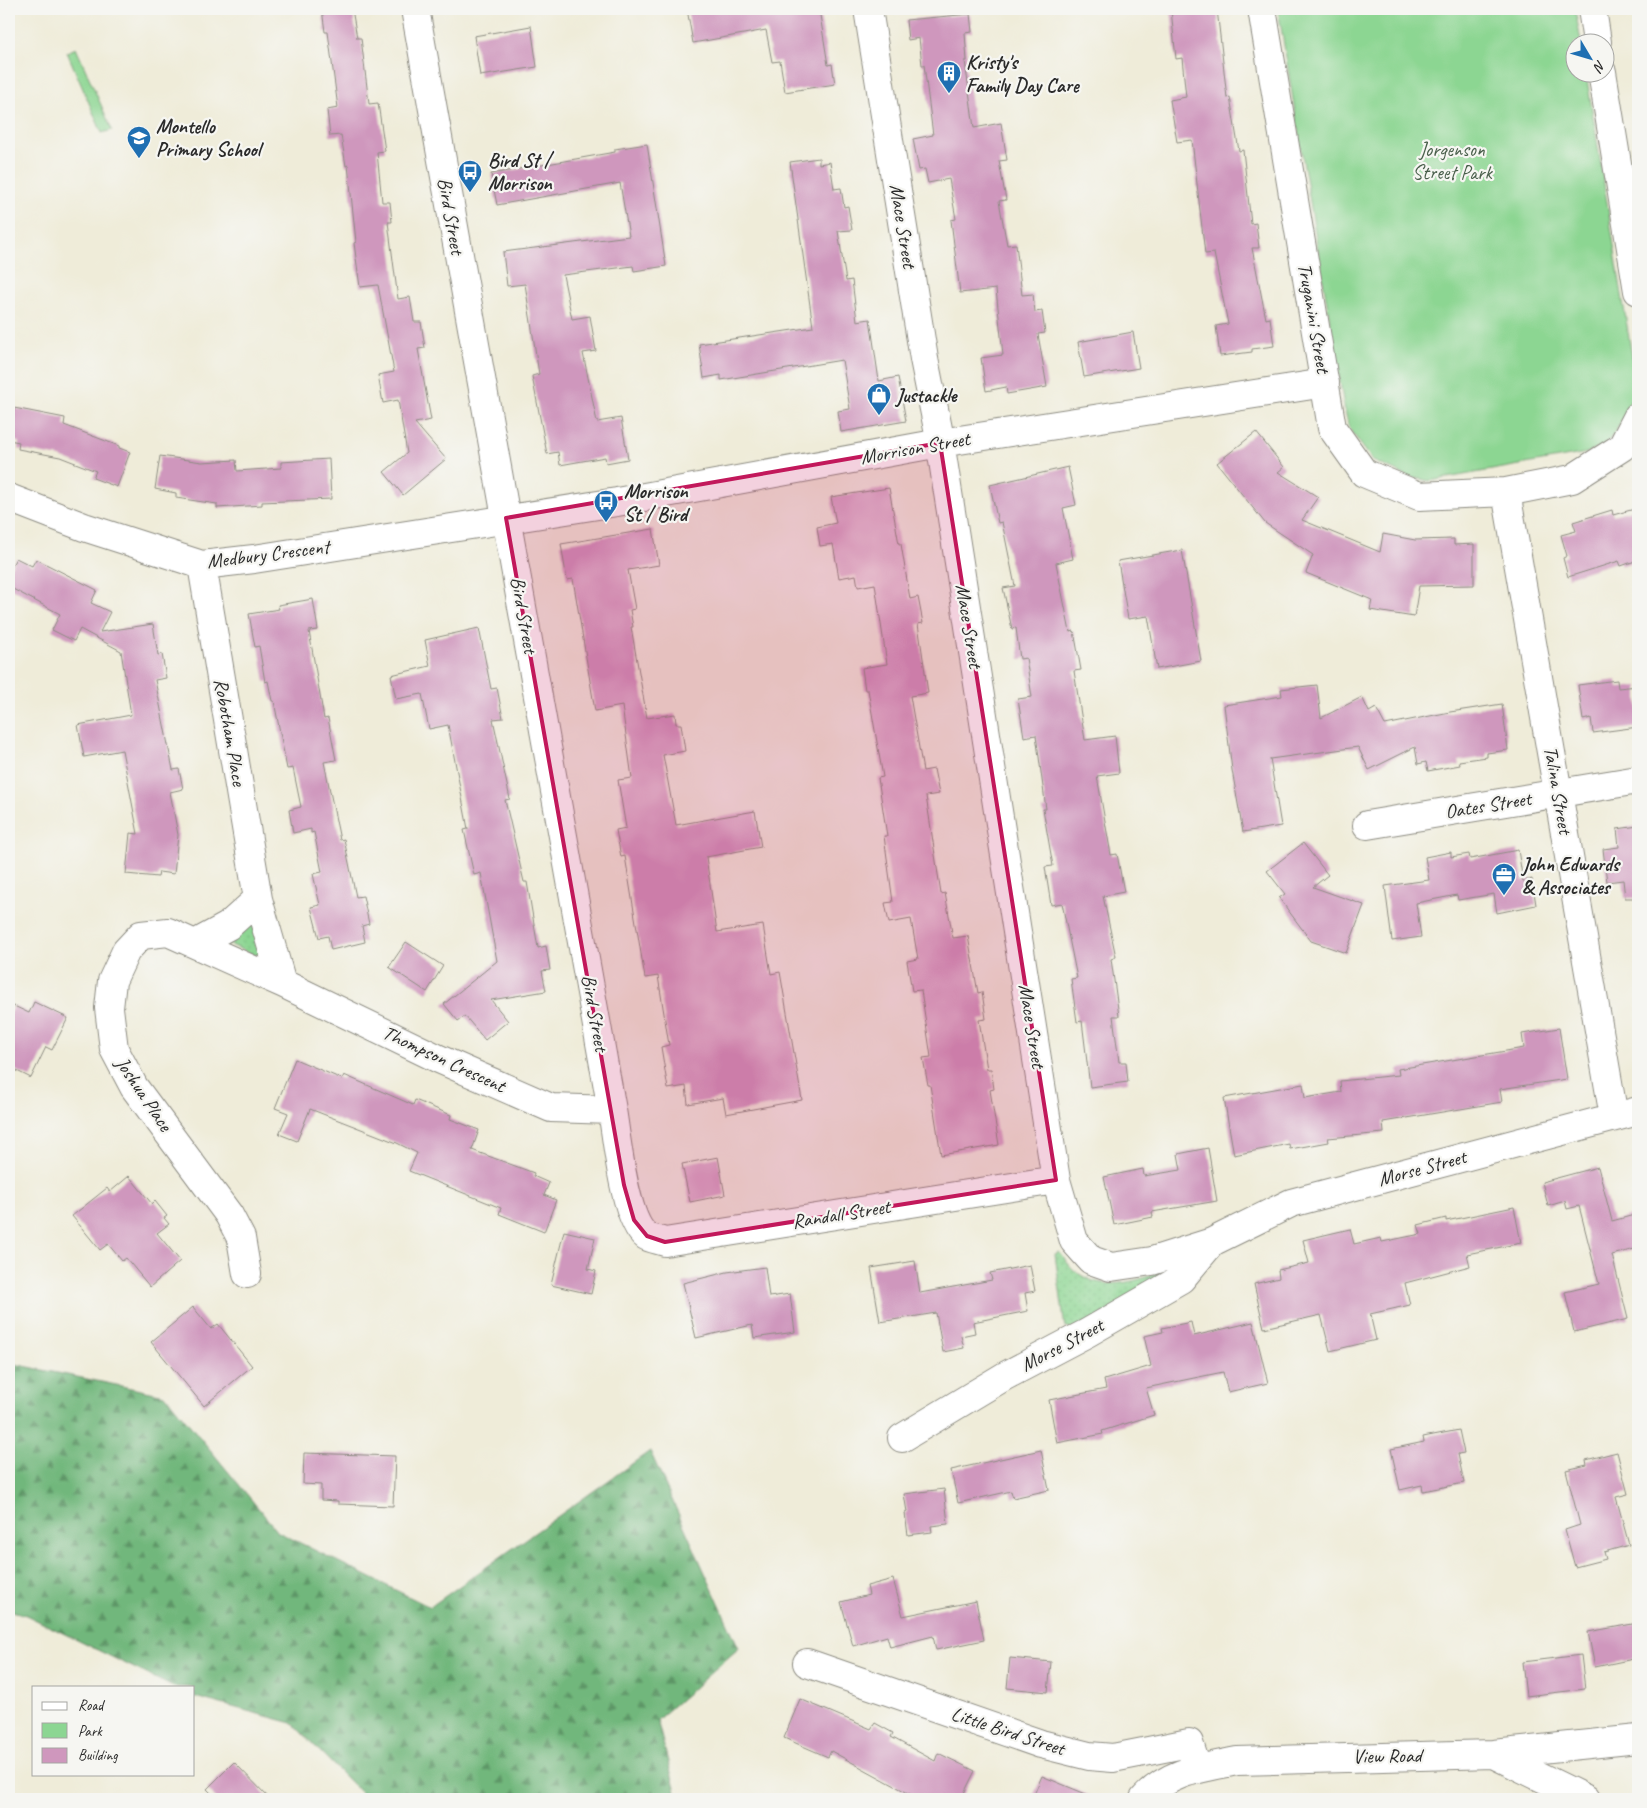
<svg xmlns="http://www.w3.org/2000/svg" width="1647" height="1808" viewBox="0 0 1647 1808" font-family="Caveat,sans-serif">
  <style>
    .grass { fill: url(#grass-dots); stroke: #5c805e }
    .forest { fill: url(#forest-firs); stroke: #4e7154 }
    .park { fill: #8cd692; stroke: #5c805e }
    .building { fill: #cf97bd }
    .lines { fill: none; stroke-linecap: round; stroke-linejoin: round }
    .minor-casing { stroke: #8d8c82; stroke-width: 30 }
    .minor { stroke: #fff; stroke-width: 28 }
    .marked { fill: #c2185b; fill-opacity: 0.2; stroke: #c2185b; stroke-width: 4; stroke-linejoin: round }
    .labels { text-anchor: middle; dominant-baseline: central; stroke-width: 4.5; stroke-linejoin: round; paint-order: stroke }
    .poi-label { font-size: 20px; font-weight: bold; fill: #2b2b2b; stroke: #f6f6f2; text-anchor: start }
    .park-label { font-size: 20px; fill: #485e4a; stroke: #f6f6f2 }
    .street-label { font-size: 20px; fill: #2b2b2b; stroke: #f6f6f2 }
  </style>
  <defs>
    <pattern id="grass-dots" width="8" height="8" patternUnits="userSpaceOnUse" patternTransform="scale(1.25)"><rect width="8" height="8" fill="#8cd692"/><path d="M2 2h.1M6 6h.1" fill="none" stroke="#79b87e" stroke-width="1.8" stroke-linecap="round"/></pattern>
    <pattern id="forest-firs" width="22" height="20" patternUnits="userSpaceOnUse" patternTransform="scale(1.25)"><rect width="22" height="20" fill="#71b77c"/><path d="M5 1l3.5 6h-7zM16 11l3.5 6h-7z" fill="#5d9566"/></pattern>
  </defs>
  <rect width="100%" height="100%" fill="#f6f6f2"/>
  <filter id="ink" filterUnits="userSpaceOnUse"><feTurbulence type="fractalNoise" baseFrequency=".02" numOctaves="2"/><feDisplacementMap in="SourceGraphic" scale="10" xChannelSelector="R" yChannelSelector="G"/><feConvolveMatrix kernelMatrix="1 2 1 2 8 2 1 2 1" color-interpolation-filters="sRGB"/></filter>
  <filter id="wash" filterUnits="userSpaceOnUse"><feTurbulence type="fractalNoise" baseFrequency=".0096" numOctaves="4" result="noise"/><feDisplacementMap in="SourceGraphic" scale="20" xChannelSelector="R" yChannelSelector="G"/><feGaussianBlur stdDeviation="1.12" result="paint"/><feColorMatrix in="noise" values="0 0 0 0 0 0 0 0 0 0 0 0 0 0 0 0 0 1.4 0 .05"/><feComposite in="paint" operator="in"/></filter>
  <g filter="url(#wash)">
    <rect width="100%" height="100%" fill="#efecd9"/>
    <path class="grass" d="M252,919l10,40 -37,-17z
      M1059,1252c5,5 9,13 15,18 28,24 62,11 92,0l2,7 -89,51h-14l-10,-74z"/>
    <path class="forest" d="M9,1363l156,32 113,137 152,75 220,-156 89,197 -82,72 19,72 7,7h-316l-75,-76 -97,-26 -1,-10h-21l-147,-72 -17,-5z"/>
    <path class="park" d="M1278,9h297l6,33h-7v30l12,1 49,302 -2,24 -7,16 -15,23 -10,9 -14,6 -157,28 -21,-4 -36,-16 -24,-33 -5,-22z
      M76,48l36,82 -10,3 -35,-81z"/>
    <g id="blocks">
      <path class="building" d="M322,9h30l5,29h4l8,66 9,-1 7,48 -8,1 5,50h8l2,20h-4l10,77 12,-2 4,25h7l4,26 -7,1 13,71 -16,3 31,36 -43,36 -19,-23 23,-19 -9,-53 -15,3 -5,-28 16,-3 -16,-87 -18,2 -6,-44 2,-1 -8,-77 -2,1 -5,-31 -11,1 -3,-26 11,-2 -10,-76h-3z
        M687,9h132l9,56 4,-1 3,20 -50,8 -5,-31 -8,1 -6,-32 -73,13z
        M1171,9h46l10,89 3,-1 9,54 4,-1 8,74 5,-1 3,25h-7l14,71 4,-1 4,28 -22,3v3l-32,4 -4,-30 12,-2 -14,-71 -9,1 -13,-114 -15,2 -7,-42 16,-3 -4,-39 -6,1z
        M970,14l2,18 -7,1 2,28h-2l9,67 27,-5 6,37 -8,1 7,39 -7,1 8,44 9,-1 6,51 11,-1 2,18 7,-1 3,22 -7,1 9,53 -40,7 -1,-7 -20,4 -5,-33 22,-3 -7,-66 -36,4 -9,-73 5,-1 -7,-40 -21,4 -3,-14 -6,1 -6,-31 20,-4 -9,-70h-2l-3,-27 -11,2 -2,-20z
        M531,26l6,41 -57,9 -6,-40z
        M647,144l19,122 -32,5 -1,-5 -70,9 9,44 18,-3 6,35 -13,2 14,69 24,-4 7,41 -22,4 -1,-6 -45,8 -2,-13 -11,2 -15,-78 7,-2 -14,-90 -18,2 -4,-34 126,-16 -9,-53 -123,22 -6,-31 124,-22v-3z
        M819,158v6l11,-2 4,27 7,-1 3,19 4,-1 4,24 -14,1 8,50 6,-1 5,41 13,-2 9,62 19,-4 8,44 -65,11 -3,-21 12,-2 -8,-49 -121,20v-5l-17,3 -5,-34 114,-17 -23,-165z
        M1133,332l6,36 -55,9 -6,-35z
        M14,408l51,10 -1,7 55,21v2l11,4 -13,35 -24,-9 3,-7 -36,-14 -42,-8 1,-7 -10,-2z
        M1256,432l28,35 -6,5 40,25 -16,23 78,32 3,-18 32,6 39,-1v6l20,-1v41l-55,1 -5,31 -44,-7 2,-10 -66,-27 7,-18 -48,-32 -48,-60z
        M160,456l42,6 34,-2 1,11 44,-3v-6l48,-3 2,40 -69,3v3l-45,3v-4l-41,-6v-5l-21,-4z
        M1068,467l8,38 -13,3 10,51 -17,4 14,69 4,-1 7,39 -7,1 11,69 30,-4 4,37 -22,3 14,79 6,-1 7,38 -21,4 13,61 -5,2 8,57h-6l6,46h7l2,20 -38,5 -8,-66 -5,1 -6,-43 6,-1 -15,-75 -11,2 -6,-38 8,-1 -10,-57h3l-10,-74 -12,2 -6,-38 14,-2 -6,-39 -6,1 -4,-31 -4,1 -9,-41 12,-2 -13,-64 -4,1 -8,-38z
        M889,488l10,56h2l9,55 8,-2 5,26 -5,1 10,69 -18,3 13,75 11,-2 5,25 -13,2 15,98 4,-1 8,45 15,-2 10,57 4,-1 4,27 -7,1 8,49h4l3,20 -4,1 9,55 -58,10 -11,-70h-2l-5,-27 8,-1 -10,-67 -9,1 -5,-30 11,-2 -7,-40 -22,4 -4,-20 8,-1 -9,-66h3l-9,-58 5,-1 -15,-87h-3l-3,-22 25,-4 -12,-80 -17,3 -2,-12 -17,3 -6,-34 -13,2 -3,-19 19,-4 -5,-26z
        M1638,508v52l-17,6 -2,-5 -51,16 -5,-19 4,-2 -6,-21 15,-4 -3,-9 39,-12 1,5z
        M653,529l6,36 -31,5 7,39 -5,1 3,17h-2l16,91 28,-4 1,10h5l4,27 -22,4 13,70 79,-14 6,36 -55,10 11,75 46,-7 8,49 9,-2 22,128 -76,14 -3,-16 -35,6 -2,-18 -18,3 -7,-42 8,-2 -11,-69 -13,2 -20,-122 -4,1 -5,-27 10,-2 -8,-48 14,-2 -10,-72 -27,5 -22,-132 -6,1 -6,-36z
        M1182,550l19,111 -44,8 -9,-53 -20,3 -10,-58z
        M16,558l16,8 4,-7 61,31 -6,13 19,9 -10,20 53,-8 5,31 4,-1 4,24 -11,2 18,90 6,-1 4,20 -13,3 8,43 -4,39 -15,-2 -1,5 -32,-3 4,-41 8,1 -16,-84 -38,7 -6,-32 53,-10 -10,-64 -41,-22 -6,12 -22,-11 8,-16 -51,-27v-16z
        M313,599l5,31 -9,1 15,88 4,-1 8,42 -12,2 16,78 4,-1 12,58 7,-1 6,28 -7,2 3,16 -34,8 -3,-14 -9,2 -8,-31 9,-2 -7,-31 9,-2 -8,-40 -3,1v-4l-18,4 -4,-23 12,-3 -8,-39 -6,1 -13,-68h-2l-4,-20 -3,1 -6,-36 -4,1 -6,-33 30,-5 -1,-4z
        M479,628l12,61 6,-1 6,30 -10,1 17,80 -5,1 19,82h3l11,66 8,-2 4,24 -8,1 4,20 -55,9 17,21 -23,19 -20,-24 -7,5 -14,-17 53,-43 -16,-88 -7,2 -10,-45 4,-1 -20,-104 -19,4 -7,-35 -26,5 -5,-24 39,-9 -5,-26z
        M1617,680l1,8 20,-2v41l-45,6 -2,-15 -8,2 -5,-35z
        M1317,685l4,33 41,-21 7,15 7,-4 9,17 65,-13 52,-8 6,46 -21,3v4l-28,4 1,4 -32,6 -2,-9 -8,2 -3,-17 -46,23 -11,-23 -88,12 11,67 -38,6 -11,-62 -8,-65 58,-9 -1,-7z
        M1638,826v72h-13l-2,-18 -16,2 -4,-33 16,-2 -2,-18z
        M1303,843l25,32 -15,12 51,18 -18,48 -35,-12 -32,-43 6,-4 -18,-23z
        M1518,850l5,31 9,-2 4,26 -39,8 -3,-19 -36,6 -1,-5 -41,8 5,34 -29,4 -7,-55 44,-6 -4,-23 26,-5v5l18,-3 1,5z
        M406,942l37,24 -16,26 -38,-25z
        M34,1002l34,16 -16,32 -6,-3 -15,31 -22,-11v-50l5,-11 15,7z
        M1559,1028l8,51 -67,10 2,13 -119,20 1,11 -56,5 1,4 -39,7 -1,-5 -55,11 -10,-57 79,-14 2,14 36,-6 -1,-11 59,-6 -1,-6 126,-21 -2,-14z
        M295,1059l47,20 2,-4 69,30 2,-5 36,15 -1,4 29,11 -7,20 62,23 -1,3 16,7 -5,12 12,5 -12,32 -45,-18 2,-6 -92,-37 8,-18 -20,-10 -87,-34 -13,32 -18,-7 9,-21 -13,-5z
        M1208,1148l9,53 -65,11 1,5 -39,8 -10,-48 39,-8 1,7 37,-6 -3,-16z
        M718,1157l7,38 -35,7 -8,-38z
        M1598,1167l14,54 26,-7v34l-26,7 16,64 -54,13 -9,-40 34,-8 -20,-78 -12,3 -2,-8 -17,5 -6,-24z
        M129,1176l23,28 3,-3 12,15 -3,2 5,6 -12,9 23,28 -30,26 -24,-29 -4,3 -14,-17 -8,6 -28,-34 35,-28 3,4z
        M1514,1207l7,36 -54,11 3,12 -65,17 5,22 -40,9 6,26 -46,11 -9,-36 -57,13 -10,-44 25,-6 -1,-8 31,-7 -6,-23 47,-11 4,15 27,-6 1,4 39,-8 -3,-9 28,-7v3z
        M564,1231l31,7 -7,31 8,2 -5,23 -40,-9z
        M915,1261l5,32 72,-13 -2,-7 40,-8 5,26 -10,2 3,18 -55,11 2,11 -14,3 3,12 -21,4 -7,-39 -56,9 -9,-54z
        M765,1267l4,30 21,-3 5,38 -41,6 -2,-13 -56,13 -13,-55 44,-11z
        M193,1307l18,22 7,-5 34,42 -48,40 -53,-64z
        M1191,1322l3,14 59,-14 15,61 -40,9 -5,-20 -77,16 8,27 -52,16 1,3 -46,9 -8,-43 57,-11 -2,-9 47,-14 -7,-30 19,-4 -1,-4z
        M1459,1430l5,23 -6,1 6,29 -41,8 -1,-6 -22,5 -9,-41 33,-7 -1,-5z
        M1041,1450l8,40 -36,8 -2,-7 -53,12 -7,-33z
        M1617,1452l11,42 -12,3 13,48 -25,7 2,7 -31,8 -10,-37 15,-5 -14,-55 21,-5 -1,-5z
        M304,1453l91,3 -2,50 -55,-2v-3l-17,-1v-15l-18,-1z
        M944,1489l4,35 -17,2 1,6 -24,3 -3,-22 2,-1 -3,-18z
        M893,1579l10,37 73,-15 8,39 -48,10 -3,-14 -43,11 -3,-11 -34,10 -12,-44 28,-7 -2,-9z
        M1638,1623v35l-43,9 -7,-35z
        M1581,1655l4,34 -59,7 -4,-34z
        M1010,1658l41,4 -3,30 -41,-4z
        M800,1699l71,30 4,-6 18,10 -2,4 44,24 3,-8 37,18 -14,28h-42l-88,-48 -3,6 -44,-19z
        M234,1762l36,37h-53l-10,-10z
        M1042,1776l56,23h-66z"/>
    </g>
  </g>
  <g filter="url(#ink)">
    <use href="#blocks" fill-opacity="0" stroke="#8d8c82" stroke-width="1"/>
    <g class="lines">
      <defs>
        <path id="minor" d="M415,9l197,1101c5,28 12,109 34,126 5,3 14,4 19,6l391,-62
          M868,9l56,350 14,70 118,751 18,61 17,19 20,7 41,-6 60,-19 79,-39 347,-92
          M1262,9l70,419 32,45 55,23 87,-4 66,-13 50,-32 16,-31
          M1592,9l5,33
          M1602,72l36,219
          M1506,492l108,625
          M9,498l75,29 118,38 52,-6 363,-57 323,-59 385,-60
          M202,565l56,334 24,84
          M1367,825l271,-45
          M195,944l33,-18 30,-27
          M247,1274l-6,-36 -12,-23 -95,-128 -20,-38 -5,-41 3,-27 14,-30 15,-16 27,-3 114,51 157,76 112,49 61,2
          M902,1438l103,-62 82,-43 94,-54 31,-37
          M807,1663l234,81 48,12 24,2 76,-15 8,25
          M1493,1754l93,45
          M1144,1799c25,-28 58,-31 93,-38l256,-7 145,-15"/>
      </defs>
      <use href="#minor" class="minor-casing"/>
      <use href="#minor" class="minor"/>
    </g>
  </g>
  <path class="marked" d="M940,443l116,737 -391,62 -18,-6 -13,-16 -10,-35 -118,-667z"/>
  <defs>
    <symbol id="building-pin" viewBox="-11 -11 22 30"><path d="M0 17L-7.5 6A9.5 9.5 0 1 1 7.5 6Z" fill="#1f6fb2" stroke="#f6f6f2"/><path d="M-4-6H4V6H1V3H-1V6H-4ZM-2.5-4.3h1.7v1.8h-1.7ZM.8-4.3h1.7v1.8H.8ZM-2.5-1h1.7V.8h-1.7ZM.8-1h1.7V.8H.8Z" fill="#fff"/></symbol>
    <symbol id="school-pin" viewBox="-11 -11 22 30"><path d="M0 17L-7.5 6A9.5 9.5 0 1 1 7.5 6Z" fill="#1f6fb2" stroke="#f6f6f2"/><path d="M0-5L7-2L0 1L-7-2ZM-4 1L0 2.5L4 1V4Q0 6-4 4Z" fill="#fff"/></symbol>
    <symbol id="bus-pin" viewBox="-11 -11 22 30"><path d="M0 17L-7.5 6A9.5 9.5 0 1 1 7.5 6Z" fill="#1f6fb2" stroke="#f6f6f2"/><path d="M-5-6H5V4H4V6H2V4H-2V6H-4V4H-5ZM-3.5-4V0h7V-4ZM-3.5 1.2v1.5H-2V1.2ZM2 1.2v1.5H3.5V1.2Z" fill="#fff"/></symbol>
    <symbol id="shop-pin" viewBox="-11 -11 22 30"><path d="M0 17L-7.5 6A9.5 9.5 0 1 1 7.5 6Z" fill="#1f6fb2" stroke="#f6f6f2"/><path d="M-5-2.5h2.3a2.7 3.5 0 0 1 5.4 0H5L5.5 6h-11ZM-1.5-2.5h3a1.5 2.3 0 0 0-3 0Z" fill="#fff"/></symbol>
    <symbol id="office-pin" viewBox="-11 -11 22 30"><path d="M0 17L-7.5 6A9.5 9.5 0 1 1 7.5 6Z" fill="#1f6fb2" stroke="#f6f6f2"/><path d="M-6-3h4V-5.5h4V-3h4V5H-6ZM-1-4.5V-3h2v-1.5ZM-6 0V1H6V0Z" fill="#fff"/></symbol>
  </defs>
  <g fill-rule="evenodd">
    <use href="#building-pin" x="935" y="59" width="28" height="38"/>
    <use href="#school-pin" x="125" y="124" width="28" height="38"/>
    <use href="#bus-pin" x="456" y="158" width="28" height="38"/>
    <use href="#shop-pin" x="865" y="381" width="28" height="38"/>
    <use href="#bus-pin" x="592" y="488" width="28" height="38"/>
    <use href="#office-pin" x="1490" y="861" width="28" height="38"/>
  </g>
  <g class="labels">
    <g class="poi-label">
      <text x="966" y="62">Kristy's<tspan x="966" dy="23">Family Day Care</tspan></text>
      <text x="156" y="126">Montello<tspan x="156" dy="23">Primary School</tspan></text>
      <text x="488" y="160">Bird St /<tspan x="488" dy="23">Morrison</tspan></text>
      <text x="896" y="395">Justackle</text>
      <text x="624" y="491">Morrison<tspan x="624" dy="23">St / Bird</tspan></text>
      <text x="1522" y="864">John Edwards<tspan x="1522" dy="23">&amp; Associates</tspan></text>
    </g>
    <g class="park-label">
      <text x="1452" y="149">Jorgenson<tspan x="1452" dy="23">Street Park</tspan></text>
    </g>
    <g class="street-label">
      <text transform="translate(451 216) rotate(80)">Bird Street</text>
      <text transform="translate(903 226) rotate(81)">Mace Street</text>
      <text transform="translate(1314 318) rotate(80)">Truganini Street</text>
      <text transform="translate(915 448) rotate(-10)">Morrison Street</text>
      <text transform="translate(268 554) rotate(-7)">Medbury Crescent</text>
      <text transform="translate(524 615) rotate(80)">Bird Street</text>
      <text transform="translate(969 626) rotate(81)">Mace Street</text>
      <text transform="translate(230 732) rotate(80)">Robotham Place</text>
      <text transform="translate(1558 790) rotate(80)">Talina Street</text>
      <text transform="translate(1488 805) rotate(-9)">Oates Street</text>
      <text transform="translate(595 1013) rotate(80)">Bird Street</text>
      <text transform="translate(1032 1026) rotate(81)">Mace Street</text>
      <text transform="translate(444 1059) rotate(25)">Thompson Crescent</text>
      <text transform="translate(144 1094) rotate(56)">Joshua Place</text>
      <text transform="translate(1422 1168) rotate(-15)">Morse Street</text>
      <text transform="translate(841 1214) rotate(-9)">Randall Street</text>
      <text transform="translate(1062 1345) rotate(-28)">Morse Street</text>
      <text transform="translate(1008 1731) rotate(18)">Little Bird Street</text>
      <text transform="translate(1387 1756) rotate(-1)">View Road</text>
    </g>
  </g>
  <rect width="1647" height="1808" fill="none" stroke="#f6f6f2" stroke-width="30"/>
  <rect x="32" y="1686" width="162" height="90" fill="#f6f6f2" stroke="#a5a5a2"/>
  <rect x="42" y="1702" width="25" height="8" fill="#ffffff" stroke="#a5a5a2"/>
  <text x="78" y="1710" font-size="15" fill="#2b2b2b">Road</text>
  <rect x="42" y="1723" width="25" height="15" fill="#8cd692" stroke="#a5a5a2"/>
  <text x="78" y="1736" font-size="15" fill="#2b2b2b">Park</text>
  <rect x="42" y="1748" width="25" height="15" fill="#cf97bd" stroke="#a5a5a2"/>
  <text x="78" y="1760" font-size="15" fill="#2b2b2b">Building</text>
  <g transform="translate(1590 58) rotate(128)"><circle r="24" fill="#f6f6f2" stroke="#a5a5a2"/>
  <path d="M0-4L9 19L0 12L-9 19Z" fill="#1f6fb2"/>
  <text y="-8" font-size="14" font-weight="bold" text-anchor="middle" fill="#2b2b2b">N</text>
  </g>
</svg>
